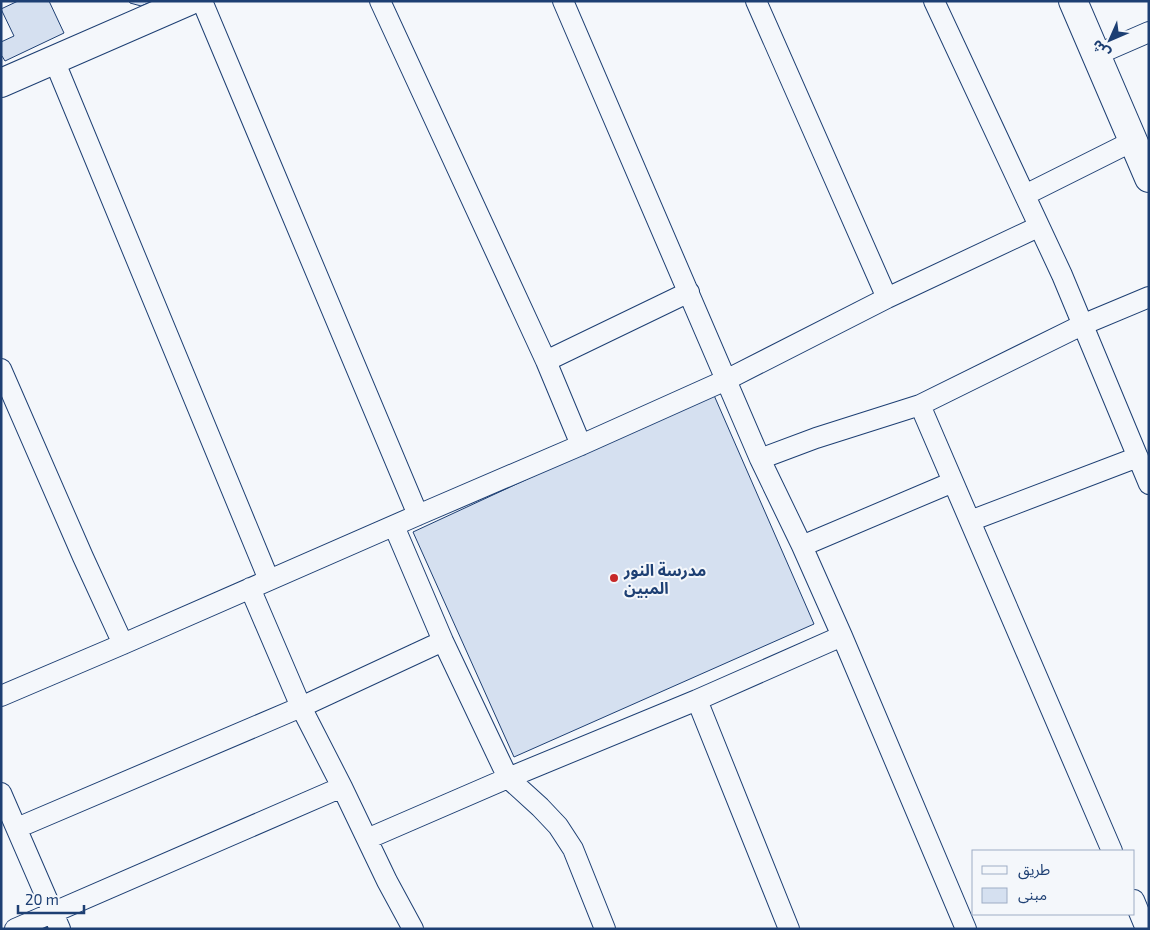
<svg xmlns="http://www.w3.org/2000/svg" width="1150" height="930" viewBox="0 0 1150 930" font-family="'Exo 2','Noto Sans Arabic',sans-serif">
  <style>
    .building { fill: #d5e0f0; stroke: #1d3f73 }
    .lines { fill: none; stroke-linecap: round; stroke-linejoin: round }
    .street-casing { stroke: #1d3f73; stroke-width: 22 }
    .secondary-casing { stroke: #1d3f73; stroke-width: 30 }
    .street { stroke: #f4f7fb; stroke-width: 20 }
    .secondary { stroke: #f4f7fb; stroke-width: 28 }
    .poi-dot { fill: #c62828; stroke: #f4f7fb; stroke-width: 2 }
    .labels { text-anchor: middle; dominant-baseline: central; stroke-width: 4; stroke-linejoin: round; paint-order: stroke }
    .poi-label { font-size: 16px; font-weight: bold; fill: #1d3f73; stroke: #f4f7fb; text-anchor: start }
  </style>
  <rect width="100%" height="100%" fill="#f4f7fb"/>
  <path class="building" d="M18,1h31l15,32 -59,28 -3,-5 -1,1v-15l13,-6 -13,-27z
    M129,1h24l-12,5 -11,-3z
    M713,393l101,231 -300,133 -101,-225z"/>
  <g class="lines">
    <defs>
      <path id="street" d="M202,1l216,514 163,-70 145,-65 161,-82 151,-71
        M380,1l166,360 35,84
        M563,1l197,458 42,87 40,90 124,293
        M756,1l131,297
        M934,1l128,274 87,209
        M1096,55l53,-23
        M54,60l215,520
        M1025,195l108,-54
        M546,361l143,-69
        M1,369l82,188 40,87
        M920,405l192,446
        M760,459l56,-21 104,-33 162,-80 67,-28
        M970,521l168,-64
        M802,546l151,-64
        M250,588l51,119 41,80 45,94 26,48
        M1,696l122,-52 295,-129
        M1,793l59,136
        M17,828l284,-121 142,-66
        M367,839l141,-61 -65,-137 -49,-115
        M1134,900l12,29
        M15,929l327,-142
        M605,929l-32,-80 -15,-23 -18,-19 -32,-29 189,-78
        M789,929l-92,-229 145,-64"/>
      <path id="secondary" d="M1073,1l76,177
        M1,83l188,-82"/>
    </defs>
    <use href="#street" class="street-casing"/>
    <use href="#secondary" class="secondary-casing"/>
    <use href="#street" class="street"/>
    <use href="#secondary" class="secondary"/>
  </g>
  <circle class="poi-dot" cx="614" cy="578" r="5"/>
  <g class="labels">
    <g class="poi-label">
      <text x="624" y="569">مدرسة النور<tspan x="624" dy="18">المبين</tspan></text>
    </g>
  </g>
  <rect width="1150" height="930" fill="none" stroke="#1d3f73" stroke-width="5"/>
  <rect x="972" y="850" width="162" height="65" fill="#f4f7fb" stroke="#9eadc5"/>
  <rect x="982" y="866" width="25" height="8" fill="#f4f7fb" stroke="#9eadc5"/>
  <text x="1018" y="875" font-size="15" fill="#1d3f73">طريق</text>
  <rect x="982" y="888" width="25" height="15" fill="#d5e0f0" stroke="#9eadc5"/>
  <text x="1018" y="900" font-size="15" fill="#1d3f73">مبنى</text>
  <g transform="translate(1110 40) rotate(225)" stroke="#f4f7fb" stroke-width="4" paint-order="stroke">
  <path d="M0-4L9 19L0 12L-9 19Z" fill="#1d3f73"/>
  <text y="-8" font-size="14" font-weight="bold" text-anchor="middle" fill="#1d3f73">ش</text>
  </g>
  <path d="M18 905v8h66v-8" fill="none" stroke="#1d3f73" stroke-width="2.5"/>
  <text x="25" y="905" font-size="15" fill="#1d3f73" stroke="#f4f7fb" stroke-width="4" paint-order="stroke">20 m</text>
</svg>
